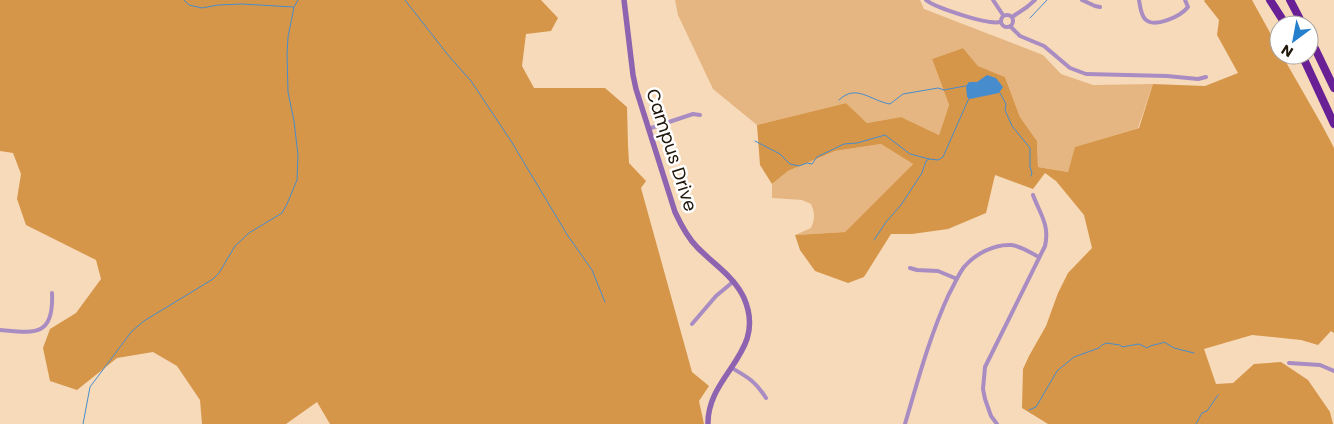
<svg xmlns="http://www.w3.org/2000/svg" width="1334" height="424" viewBox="0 0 1334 424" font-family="Poppins,sans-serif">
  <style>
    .green { fill: #e5b681 }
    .forest { fill: #d69649 }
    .water { fill: #478ccd }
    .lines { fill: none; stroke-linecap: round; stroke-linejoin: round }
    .stream { stroke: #478ccd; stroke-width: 1 }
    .street { stroke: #a98cc1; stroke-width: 4 }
    .secondary { stroke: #8e63af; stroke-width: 5.5 }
    .highway { stroke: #692095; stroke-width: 8 }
    .labels { text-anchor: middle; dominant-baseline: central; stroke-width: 5; stroke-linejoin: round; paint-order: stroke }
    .street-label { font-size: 18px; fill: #21170b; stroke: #fff }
  </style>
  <rect width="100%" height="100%" fill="#f7daba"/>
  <path class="green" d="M675,0h245l4,9 119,46 18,19 32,11 60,-1 -15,44 -62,19 -8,25 -30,-5 -1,-26 -17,-24 -15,-40 -27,-11 -15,-18 -31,11 17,46 -10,30 -38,-18 -34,6 -21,-20 -89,22 -44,-36 -35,-74z
    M881,144l32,20 -68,68 -50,3 16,-7c4,-9 4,-15 0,-24l-9,-4 -30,-2v-14l16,-13 47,-20z"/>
  <path class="forest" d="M0,0h541l17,18 -7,13 -25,3 -4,32 12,22h71l22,19 1,38 1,18 17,18 -5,7 51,184 17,14 -10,15 5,23h-374l-13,-22 -31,22h-84l-2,-24 -23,-34 -24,-14 -36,6 -40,32 -27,-9 -7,-33 7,-19 26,-16 25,-34 -5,-19 -70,-35 -9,-26 4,-25 -8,-21 -13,-2z
    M1205,0h47l27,49v6h3c17,31 36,61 52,93v185l-3,-2 -13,14 -17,-5 -49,-5 -48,14 12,35 17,-1 21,-19 27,-2 27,18 22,32 3,12h-285l-26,-16 1,-39 6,-13 17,-30 12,-33 10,-20 24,-25 -8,-33 -28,-34 -11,-8 -12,16 -38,-14 -9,38 -38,16 -36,5h-21l-27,43 -16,6 -33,-12 -15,-21 -5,-15 50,-3 68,-68 -32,-20 -46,7 -47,20 -16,13 -12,-19 -3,-40 89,-22 21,20 34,-6 38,18 10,-30 -17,-46 31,-11 15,18 27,11 15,40 17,24 1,26 30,5 7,-25 64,-19 14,-44 52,2 33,-13 -21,-38 2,-15 -15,-19z"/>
  <path class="water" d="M987,75l9,3 7,9 -4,6 -29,6 -3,-2 -1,-11 3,-4h8z"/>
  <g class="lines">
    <path class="stream" d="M184,0l5,5 13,3 16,-3 24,-1 51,3
      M405,0l43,55 23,26 40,60 57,95 24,34 13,32
      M1030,18l17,-18
      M1000,93l6,11 -1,6 7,16 18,22v19l2,6 -1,3
      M839,100c17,-17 32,1 51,4l13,-10 35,-6 6,2 21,-4
      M755,141l25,13 10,10 9,2 8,-3 5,1 5,-7 27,-13 13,-1 28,-8 25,19 19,5
      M874,240l12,-18 15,-17 21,-32 4,-12 3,-2 9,1 5,-3 26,-59
      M1029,410l7,-3 21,-36 17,-14 25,-9 3,-3 4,-2 14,2 2,2 17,-3 8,4c5,-4 11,-3 17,-6l10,6 20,5
      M83,424l7,-37 42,-56 12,-10 69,-42 6,-6 16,-27 14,-13 33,-20 5,-9 10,-24 1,-25 -4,-34 -6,-29 -1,-38 1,-17 6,-30 4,-7
      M1196,424l6,-11 5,-2 11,-16"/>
    <path class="street" d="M926,0c10,8 62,25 74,22
      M993,0l10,15
      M1082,0l13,6 5,1
      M1139,0c1,6 2,15 6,19 9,10 36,-3 43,-12l-3,-7
      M1001 21a6 6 0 1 1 12 0a6 6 0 1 1-12 0Z
      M1012,17l15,-10 8,-7
      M1010,26l10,10 24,10 26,22 16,6 81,2 31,3 8,-2
      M648,129l45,-15 7,1
      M910,268l7,2 21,1 19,8
      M692,324l24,-28 18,-15
      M0,330c35,3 54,7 52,-37
      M1289,363l31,2 14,6
      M732,368c17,10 23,13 34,30
      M905,424c13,-44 25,-89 44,-130 5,-9 9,-19 15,-27 11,-13 30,-23 47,-22 10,1 20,8 28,12
      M997,424l-6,-8 -6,-17 -2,-10 2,-22 60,-121c5,-21 -5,-32 -12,-51"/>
    <path class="secondary" d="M624,0l9,75 3,14 39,123c6,13 12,25 22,35 16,17 37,29 47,51 24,55 -37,76 -36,126"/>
    <path class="highway" d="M1270,0l16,25
      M1290,0l13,25
      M1309,36l25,52
      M1302,55l32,69"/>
  </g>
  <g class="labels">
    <g class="street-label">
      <text transform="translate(672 150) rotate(72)">Campus Drive</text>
    </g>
  </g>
  <g transform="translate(1294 40) rotate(212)"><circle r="24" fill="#ffffff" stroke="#a6a29d"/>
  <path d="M0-4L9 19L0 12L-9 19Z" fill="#2480cc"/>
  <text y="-8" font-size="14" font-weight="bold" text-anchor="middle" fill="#21170b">N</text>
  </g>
</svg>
